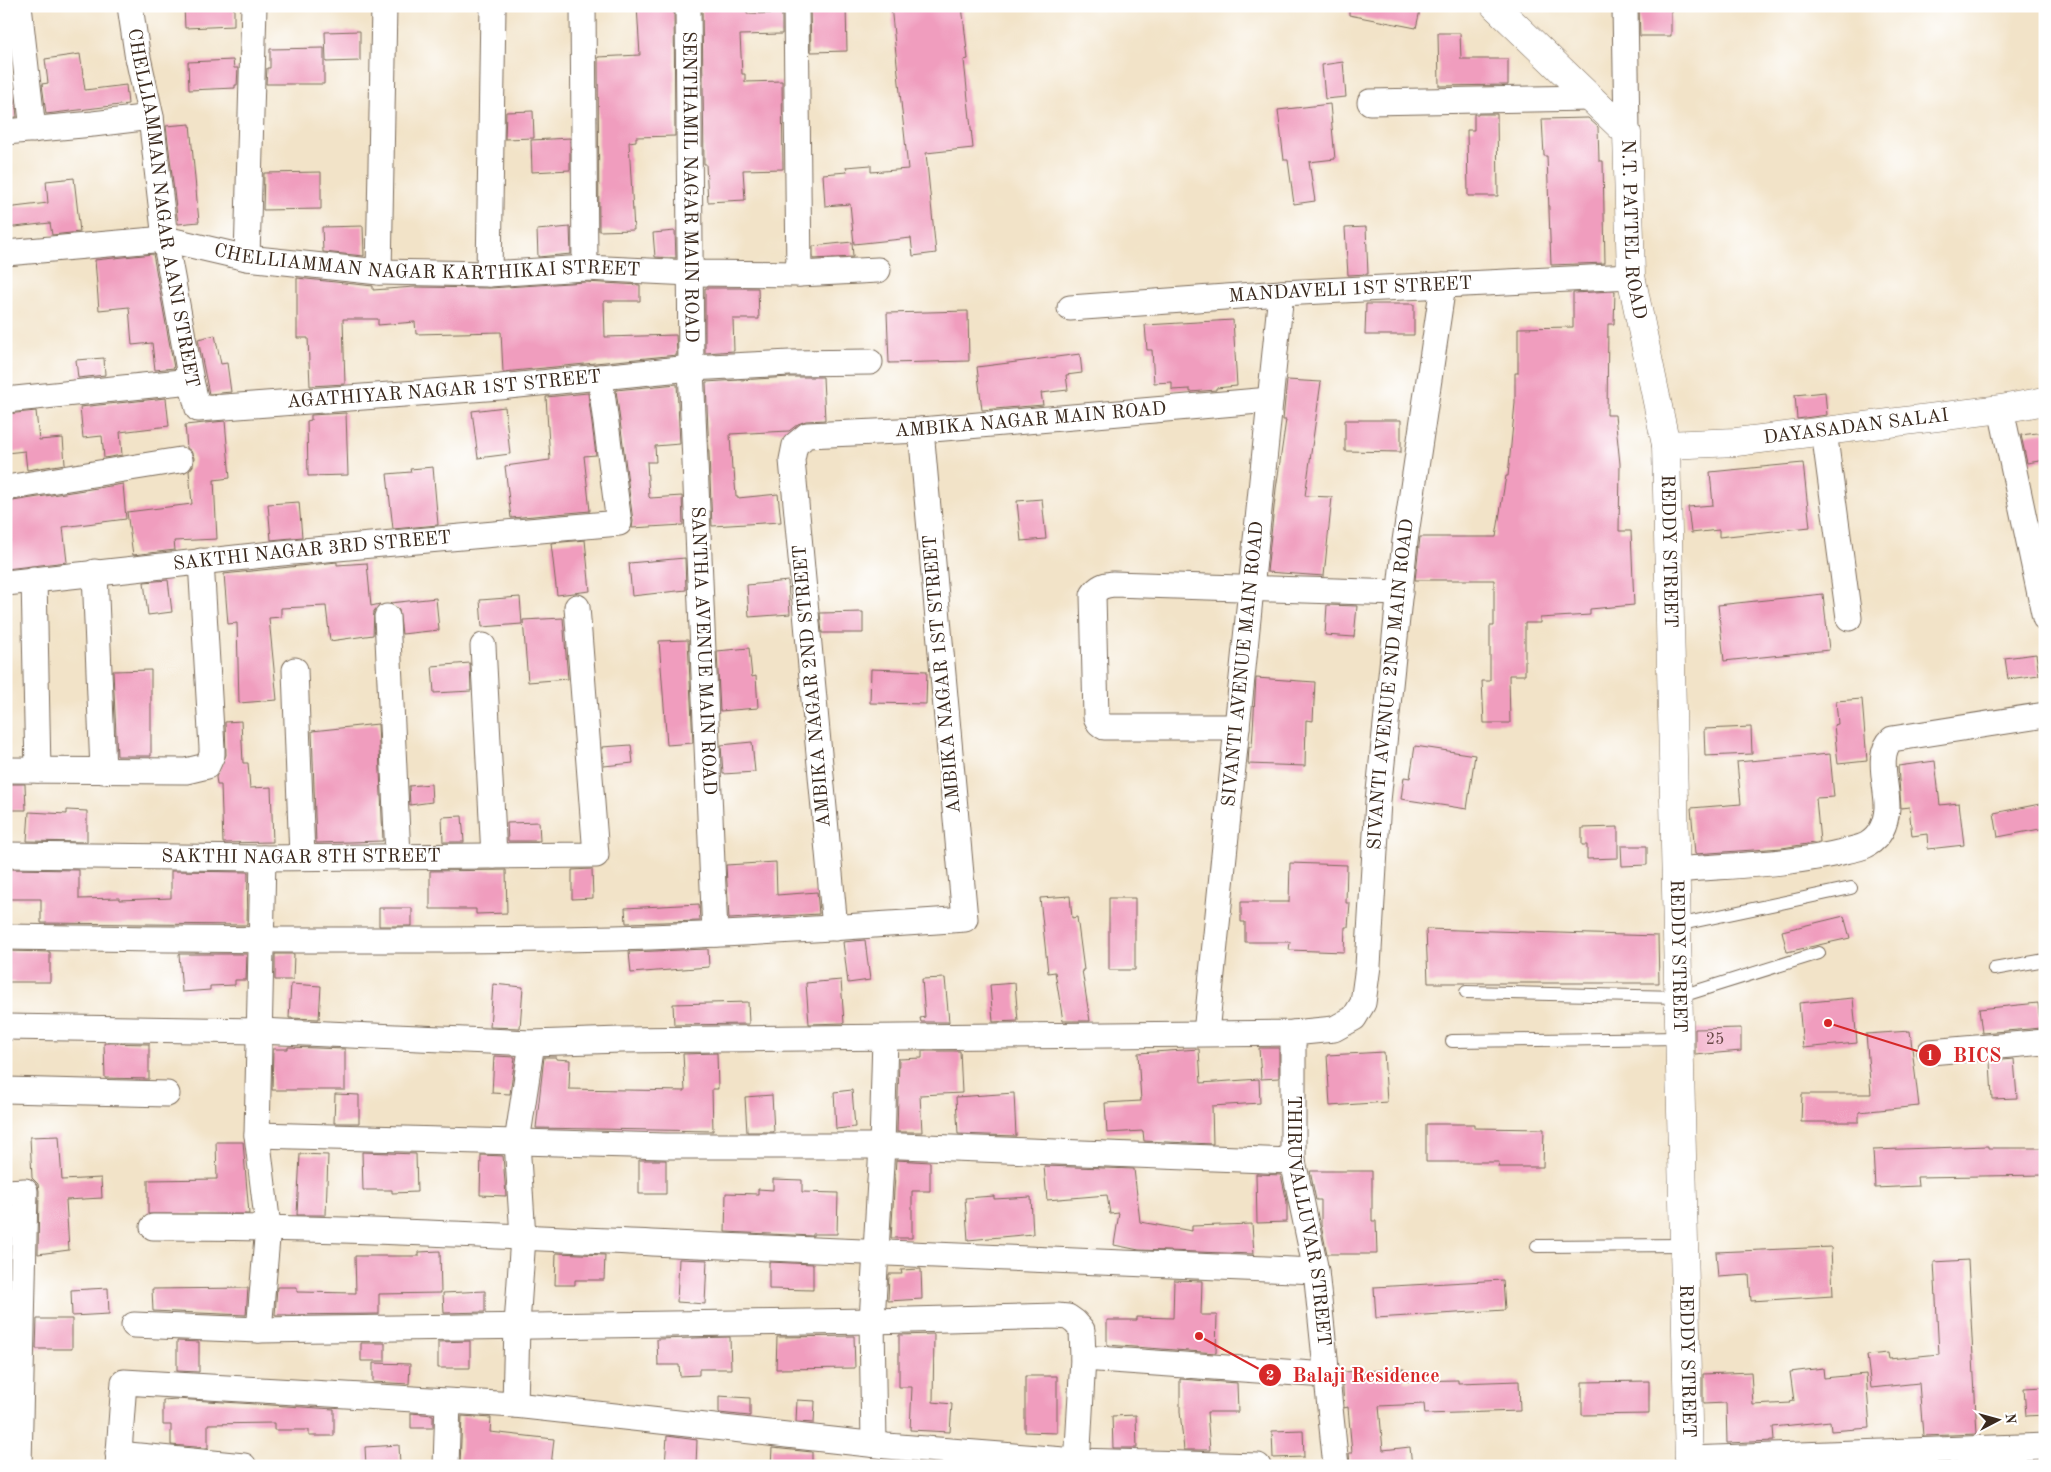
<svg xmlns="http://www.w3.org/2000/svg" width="2051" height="1472" viewBox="0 0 2051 1472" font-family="'Old Standard TT',serif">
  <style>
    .building { fill: #f09dbe }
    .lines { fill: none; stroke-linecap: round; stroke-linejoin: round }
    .lane-casing { stroke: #7b6b5a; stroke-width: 14 }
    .street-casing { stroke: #7b6b5a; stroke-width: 27 }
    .secondary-casing { stroke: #7b6b5a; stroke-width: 29 }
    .lane { stroke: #fff; stroke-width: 12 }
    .street { stroke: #fff; stroke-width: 25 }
    .secondary { stroke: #fff; stroke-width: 28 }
    .labels { text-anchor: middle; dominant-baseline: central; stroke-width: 4; stroke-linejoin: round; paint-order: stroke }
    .number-label { font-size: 16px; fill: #684746 }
    .street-label { font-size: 19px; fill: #3b2a1e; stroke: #fff }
    .leader { fill: none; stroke: #d62828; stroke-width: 2 }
    .callout-dot { fill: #d62828; stroke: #fff; stroke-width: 2 }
    .mark-label { font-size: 15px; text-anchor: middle; font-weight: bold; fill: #fff }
    .callout-label { font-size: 20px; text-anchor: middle; font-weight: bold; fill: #d62828; stroke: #fff; stroke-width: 4; stroke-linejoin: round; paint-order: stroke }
  </style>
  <rect width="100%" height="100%" fill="#fff"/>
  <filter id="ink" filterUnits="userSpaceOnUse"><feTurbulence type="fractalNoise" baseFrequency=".02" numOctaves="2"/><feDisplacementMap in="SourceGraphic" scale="10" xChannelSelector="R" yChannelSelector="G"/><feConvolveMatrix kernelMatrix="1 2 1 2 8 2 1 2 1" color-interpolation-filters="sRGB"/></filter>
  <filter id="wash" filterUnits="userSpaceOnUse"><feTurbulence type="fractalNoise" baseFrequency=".0096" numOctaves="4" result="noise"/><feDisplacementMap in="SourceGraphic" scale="20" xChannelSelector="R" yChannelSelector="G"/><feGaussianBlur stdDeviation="1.12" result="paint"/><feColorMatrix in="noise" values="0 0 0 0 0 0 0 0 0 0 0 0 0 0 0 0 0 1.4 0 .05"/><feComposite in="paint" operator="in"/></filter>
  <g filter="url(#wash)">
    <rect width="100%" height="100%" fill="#f2e3c8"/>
    <g id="blocks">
      <path class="building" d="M184,6h50v20l-49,2z
        M637,6h37l1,130 -39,1v4l-7,1 5,88 -35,1 -1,-174 42,-2z
        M702,6h45v8l35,-1v21l-42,1 2,39h3v8l37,-1 1,88 -40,1 2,30 -37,2 -2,-38h-2z
        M810,6h36l1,45 -36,1z
        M891,6h71l6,53 -4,1 9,88 -47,5 10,100 -23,3 -2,-18 -57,6 -4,-40 -25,2 -2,-32 24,-2 -1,-5 25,-2v7l37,-3z
        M1349,6h72l-5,22 -67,-13z
        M1639,6h32v30h-31z
        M360,31v30l-34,1 -1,-30z
        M1438,33h22l1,26h47v26l-69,1z
        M324,48v36h-58l1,-16h3v-19z
        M80,54l5,36 41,-5 2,19 -82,10 -4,-30 6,-1 -3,-24z
        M233,60l1,8h4l-1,17h-2v3l-46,2 -1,-28z
        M1343,62l3,35 -21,2 -3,-34z
        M14,88l3,29 -11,1v-29z
        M1330,104l5,55 -26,3 6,39 -21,3 -6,-44h-4l-6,-50z
        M533,111l1,27 -29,1 1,-27z
        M1474,114h23l1,82h-30l-1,-66h7z
        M1588,118l10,9 1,34h4l2,102 -54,2 -4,-109h-3l-2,-37z
        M190,124l9,98 -21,2 -12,-98z
        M570,138v32l-38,2 -1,-32z
        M321,172v37l-58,1 1,-37z
        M74,178l6,54 -28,3 -2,-12 -44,5v-20l42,-5 -2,-22z
        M363,226l1,30 -41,-4 -1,-25z
        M570,227l1,27 -33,3 -1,-27z
        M1366,227l2,47 -20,1 -3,-47z
        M675,231l1,27 -21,-1 -2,-24z
        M852,242l1,15 -40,2v-13z
        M153,254l21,114 -19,2 -3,-27 -20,2 -3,-38 -30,3 -4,-50z
        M297,278l76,8v4l41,-3 76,1 95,-6 55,3v16h-36l1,36 71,-2 1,20 -174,17 -2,-40 -85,2 -1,-12 -37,3v-6h-35l2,65 -35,2 -2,-48h-11z
        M705,288h53l1,31h-26l1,32 -29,2z
        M1615,291l-1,33h-6l-1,91h8l5,49 -1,67h12l3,74 -44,4v6l-50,3v5h-15v52h-16l1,48h-26l-2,-42h8v-55h4v-46h-79l5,-43h76l10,-61h2l7,-73v-30h3v-45l55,-1v-34z
        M1366,304h48v31h-49z
        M968,311l1,50 -80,2 -2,-50z
        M1233,320l4,66 -21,2v2l-26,2v-3l-18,1v-8l-18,1 -2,-33h-5l-2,-25z
        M215,335l6,29 6,-1 4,29 -22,2 -11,-55z
        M1080,354l2,19 -16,2 2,15 -27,3 2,12 -61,5 -5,-43z
        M104,358l1,17 -27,3 -2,-18z
        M790,377h33l2,43 -19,1 -8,3 -9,7 -59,3 2,36h2l2,26h2v2l40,-4 3,28 -69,4 -6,-144z
        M1287,380l34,2 -16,114 27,1 -8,79 -57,-4 9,-83 10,-69h-3z
        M677,384l3,60 -25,2 1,16h-9l2,35 1,1 32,-2 1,29 -51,3 1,-7 -17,-131z
        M1825,392l2,23 -30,4 -2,-24z
        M588,393l8,62 -12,1 6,55 -79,7 -6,-52 45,-6 -4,-63z
        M166,398l3,28 -49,6 2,23 -18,3 -2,-22 -19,2 -3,-31z
        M505,407l5,47 -32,4 -6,-47z
        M36,411l3,29 24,-2 2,26 -38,6 -2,-19 -19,2v-39z
        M346,413l2,62 -40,1 -1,-55 4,-1v-5z
        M1345,420h56v32l-56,-1z
        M225,421l5,57 -16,2 3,59 -43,2 1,9 -42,5 -6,-43 65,-8 -3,-33 4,-5 1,-8 -3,-7 -4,-3 -2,-23z
        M2045,432v28l-18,3 -6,-28z
        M1803,463l7,64 -91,10v-7l-28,3 -3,-26 25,-2 -3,-33z
        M433,467l5,58 -45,4 -6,-55 24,-2 -1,-3z
        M123,484l3,35 -63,8 4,35 -61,7v-27l4,-1 -4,-39z
        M1042,499l4,40 -25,2 -4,-40z
        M299,502l3,35 -31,3 -3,-36z
        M585,540l5,51 -33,4 -6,-52z
        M685,558l1,32 -54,6 -3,-33z
        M337,562v3l30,-2 4,43 9,-2 -6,7 -1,24 -43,6 -4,-35 -45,2v9l-12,1 8,82 -38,3 -2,-80 -9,1 -4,-50z
        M168,580l4,32 -24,3 -4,-33z
        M788,581l2,33 -41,3 -2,-32z
        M1823,594l6,56 -105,11 -6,-56z
        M520,597l2,27 -40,3 -2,-27z
        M436,598l3,32 -37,4 -3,-24 -9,-7z
        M1327,605l30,1 -3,31 -29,-2z
        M863,612v21h-41l-2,-20z
        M563,618l5,61 -40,3 -5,-62z
        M688,640l5,103 -26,2 -8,-104z
        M749,648l3,29 4,-1 2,32 -38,3 -3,-60z
        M2036,654l3,21 -31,4 -3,-21z
        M470,663l1,28 -37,2 -2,-27z
        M871,669l56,2 -1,33 -56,-1z
        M151,670v86h-34l-4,-85z
        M1256,678l59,4 -2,39 -7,-1 -1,46 -57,-2 1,-17h3z
        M1862,699l5,62 -29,3 -4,-39 4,-1 -2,-23z
        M241,721l2,42h5l2,25 21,-1 2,55 -50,1 -2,-58h-4l-1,-8 10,-22 -1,-33z
        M378,724l5,117 -67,2 -4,-112z
        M1751,727l1,27 -47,2 -1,-27z
        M752,742l3,30 -32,2 -2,-29z
        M631,745l2,18 -29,3 -2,-19z
        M1415,746l60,9 -8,54 -66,-10 3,-22 6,1z
        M1830,754l4,43 -18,1 4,44 -38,6 -87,6 -4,-46 50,-4 -4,-42z
        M1935,761l5,44 19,-2 5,42 -36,4 -1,-15 -15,2 -3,-29 -8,1 -3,-42z
        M6,784h19l1,26h-20z
        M431,784l1,18 -22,3 -1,-19z
        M2045,803v25l-47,9 -4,-24z
        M67,810l20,1v31l-60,-1 2,-29 38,2z
        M462,816l2,26h-21l-1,-25z
        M539,822l1,19h-32l-1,-18z
        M1618,827v31l-31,1v-14h-5v-17z
        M1621,846h26v19l-25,1z
        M776,862l1,33 40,-3 2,22 -90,5 -3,-54z
        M1290,863l57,2 -1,38h4l-2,24h-3l-1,25 -55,-2 1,-8h-45v-20h-4v-20h48z
        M6,869l73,1v29l40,-1v2l52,-2v-27l77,1 -1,53 -206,-2v-24h-35z
        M592,869l1,29 -21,1v-29z
        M506,870l1,43 -31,1v-5h-46v-38z
        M1070,896l2,22 5,-1 7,53h-2l8,51h-27l-8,-49 -7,1 -8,-75z
        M1109,898h26v72h-26z
        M699,904l1,17 -74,2 -1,-15z
        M379,908h33v18h-33z
        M1844,916l6,22 -63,14 -5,-21z
        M1426,929l232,7 1,47h-231z
        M865,940l5,40 -22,3 -5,-41z
        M708,949l1,18 -78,6 -2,-21z
        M6,951l44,1v30h-44z
        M179,954h68l-1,26h-11v5l-25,1v4l-28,2z
        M275,954h19l-1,26h-18z
        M945,978l4,44h-28l-1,-4 5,-1 -3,-38z
        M841,980l3,43 -35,1 -3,-41z
        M1015,983l3,38 -25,1 -3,-37z
        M291,984l30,2 -2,33 -30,-1z
        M493,984l30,3 -3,41 -30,-1z
        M1853,998l4,45 -54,5 -4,-45z
        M748,1002l1,22 -75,1 -1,-21z
        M2038,1003l3,25 -59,5 -3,-24z
        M1741,1028v23l-46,4v-26z
        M1910,1031l9,75 -60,6v10h-58l1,-28h69l-5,-60z
        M104,1043l45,1v35l-44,-1z
        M288,1047l57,2v41h-73l1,-41h15z
        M1259,1048h20v30l-18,1z
        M1199,1049l2,34 58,-4 1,24 -48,3 1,38 -69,-3 -1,-10 -36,2 -2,-30 36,-2 -3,-48z
        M922,1051h38l2,42 -42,2 2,37h-25l2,-73 23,-1z
        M1384,1052l3,50 -57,4 -3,-51z
        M717,1053l1,36h-6l1,42 -177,-3 8,-71h12v2l14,1 -1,29 116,2 -2,-37z
        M494,1056l21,1 -5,37 -18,-1z
        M2014,1059l3,39 -25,1 -2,-38z
        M852,1090l3,37 -19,2 -2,-37z
        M1014,1093l2,43 -58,-2 -2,-37z
        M335,1094l24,1v28h-25z
        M772,1095l2,37h-27l-2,-35z
        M1426,1124h48v4l70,1 -1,38h-45l1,-5h-73z
        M59,1136l3,44 39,-2 1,20 -36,2 3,50 -31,4 1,-63 -1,-7 -6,-6 -2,-41z
        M216,1142h27l6,72h-101v-34l69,-1z
        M1988,1146v2h57v27l-128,2 1,9 -43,2 -2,-38z
        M362,1152l54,2 1,38 -25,1v-3h-29z
        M300,1154l28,1 -2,60h-29z
        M481,1155l22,1 3,40 -26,-1z
        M639,1160h27v34h-27z
        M896,1160l34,2v29h-18v47h-21z
        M1044,1166l90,3 6,53 52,9v-5l60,-2 2,30 -115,-4 -25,-5 5,-32 -9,1 -3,-19 -60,5z
        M1310,1171h62v50h4l1,33h-50l-6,-29v-25h-5z
        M1256,1174l25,1 6,27v20l-30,1z
        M773,1179l29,1v12l36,1 -1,41h-24v2l-88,-4 1,-39 32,1v-5l15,1z
        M994,1196v3l37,-2 2,37 -65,6 -3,-42z
        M6,1206h4l-1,51h-3z
        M1831,1247l2,49 -82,5 -2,-26 -31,2 -2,-25z
        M440,1251l1,42 -62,1v20l-104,1 2,-28h20v5l59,1 -1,-37h64v-4z
        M556,1253l49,2 -1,25h-29v5h-20z
        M679,1259l28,1 -2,44 -28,-2z
        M1968,1260l9,174 -54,2 -4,-53 -48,5 -4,-33 21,-2 1,6 50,-5 -5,-92z
        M769,1262l44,2v26l-44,-1z
        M921,1269l1,30 -34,2 1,-27h13l-1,-4z
        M1174,1280l28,1 -1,34h16l-1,38 -109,-8v-25h30v-3l36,1z
        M1503,1280l2,30 -129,8 -2,-31z
        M108,1288l1,26 -37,2 -1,-26z
        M248,1288l-2,27 -93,-4 -1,-22z
        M485,1291v21l-41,1 -1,-20z
        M37,1319h35v30h-36z
        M934,1334l-1,68 19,2 -2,28 -40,-2 2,-43h-13v-52z
        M854,1336l1,32 -79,1 1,-32z
        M730,1337l1,32h-32v6l-19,1 -1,-11h-21l-1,-26z
        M177,1341l22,1v30l-22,-1z
        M470,1341v27h-32v-26z
        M361,1343h24v18h-24z
        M373,1363l37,1 -1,20 -36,-2z
        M1823,1368l1,10 42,-4 4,54 -39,3 -1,-10 -57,6 1,14 -47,2 -1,-40 -23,1v-30l48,-2 2,33 38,-2 -1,-1 4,-1 -4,-29z
        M1404,1369l1,12 53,-1v3l61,-2 1,30 -95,3 -1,-10 -45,2 4,44 27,-3 2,19h-62l-1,-13h3l-4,-46 -4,1 -2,-36z
        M1025,1376h32v57l-32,-1z
        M1180,1379l57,4 1,29h-31l3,38h-26l-4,-38z
        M1649,1381v33l-67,1v-33z
        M2045,1387v28l-19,1 -2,-28z
        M719,1396l31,2v18l-31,-3z
        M176,1399l158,10v27h-25v-6h-35v-7l-66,1v24l-37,-3v-20h-8v-25z
        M797,1400l18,1 -1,22 -18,-1z
        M411,1413l22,2v13h-22z
        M1136,1415l1,33h-24l-1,-32z
        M462,1416l29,2 -1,14 64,7 -3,27h-91z
        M1303,1430l1,27 -31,1 -1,-27z
        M667,1436l30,4 -1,26h-31z
        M399,1445l1,21h-34l-1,-19z
        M772,1448l40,4v14h-41z"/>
    </g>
  </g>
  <g filter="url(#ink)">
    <use href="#blocks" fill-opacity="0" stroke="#7b6b5a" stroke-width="1"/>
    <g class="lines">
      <defs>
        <path id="lane" d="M1677,925l174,-37
          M1994,969l51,-9
          M1466,992l212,5 141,-44
          M1452,1041l227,-3
          M1537,1246l147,-1"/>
        <g id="street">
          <path d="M19,6l14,124"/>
          <path id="s1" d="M130,6l7,47 14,64 14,122 26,142 7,28 302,-22 191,-19 99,-5 80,-1"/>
          <path d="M583,6l2,262"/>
          <path id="s2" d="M688,6l3,362 24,566"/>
          <path d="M796,6l3,268"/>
          <path d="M1625,6l2,127"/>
          <path d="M1370,102l221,-4"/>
          <path d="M6,132l87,-8 58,-7"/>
          <path id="s3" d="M6,253l159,-14 82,19 132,14 110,2 96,-6 106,5 108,1 79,-4"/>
          <path d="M247,258l7,-252"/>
          <path d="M379,272l5,-266"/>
          <path d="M489,274l4,-268"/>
          <path id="s4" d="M1070,308l211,-15 350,-17"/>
          <path d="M6,400l185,-19"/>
          <path d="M2001,409l44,209"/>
          <path d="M1824,431l25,187"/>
          <path d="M6,488l174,-28"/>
          <path d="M95,572l8,199"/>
          <path d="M34,579l4,191"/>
          <path id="s5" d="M6,583l275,-30 338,-30 -19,-146"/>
          <path d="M387,617l11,239"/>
          <path d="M483,646l11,210"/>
          <path d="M295,670l7,187"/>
          <path d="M1237,727h-133l-5,-4 -3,-6 -3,-122c5,-8 11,-10 20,-11l287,9"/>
          <path d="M6,770l180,1 21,-5 5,-11v-7l-11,-187"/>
          <path id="s6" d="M6,855l257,3 333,-3 -19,-248"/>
          <path d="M1675,870c57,-5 117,-5 171,-19 7,-2 16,-3 22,-7 13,-8 18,-21 19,-36 1,-21 -12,-54 5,-69l153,-24"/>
          <path id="s7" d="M835,928l-43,-468 3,-15 12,-10 114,-5 349,-30"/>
          <path d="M6,937c203,3 405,5 608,1 117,-3 234,-11 351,-19l-44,-489"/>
          <path id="s8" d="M6,1027l253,4 273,12 88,-3 673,-7 41,-4 20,-11 9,-15 5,-37 10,-165 27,-260 38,-256"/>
          <path id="s9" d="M1206,1033l75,-740"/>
          <path id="s10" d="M1293,1033v128l23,110 20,195"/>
          <path d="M1930,1052l115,-10"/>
          <path d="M6,1090l161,4"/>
          <path d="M257,1135l409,11h235l392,15"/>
          <path d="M6,1192l19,-1 -6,275"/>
          <path d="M153,1227c174,0 347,9 520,17 215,9 429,19 643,27"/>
          <path d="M134,1325l125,5 613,-9 185,-5 11,1 7,5 7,8 1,28 -6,108"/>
          <path d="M259,1330l9,-103 -11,-92 6,-277"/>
          <path d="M1083,1358l244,17"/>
          <path d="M515,1405l2,-80 6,-88 -6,-95 15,-99"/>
          <path d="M874,1444l-2,-123 10,-175 3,-108"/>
          <path d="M118,1454l126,12"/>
          <path d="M1688,1459l357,-13"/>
          <path d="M118,1466l6,-84 391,23 372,41 190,15 181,5"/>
          <path d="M446,1466l2,-64"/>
        </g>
        <g id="secondary">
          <path id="s11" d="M1495,6l132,127 4,143 35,169 23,1021"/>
          <path id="s12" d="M1666,445l70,-3 265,-33 44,-8"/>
        </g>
      </defs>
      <use href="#lane" class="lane-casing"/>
      <use href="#street" class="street-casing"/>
      <use href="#secondary" class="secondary-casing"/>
      <use href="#lane" class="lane"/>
      <use href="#street" class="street"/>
      <use href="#secondary" class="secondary"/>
    </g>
  </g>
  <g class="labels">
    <g class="number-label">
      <text x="1715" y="1040">25</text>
    </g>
    <g class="street-label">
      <text stroke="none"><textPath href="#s2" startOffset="181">SENTHAMIL NAGAR MAIN ROAD</textPath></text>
      <text stroke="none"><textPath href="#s1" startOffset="205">CHELLIAMMAN NAGAR AANI STREET</textPath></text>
      <text stroke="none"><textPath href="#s11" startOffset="280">N.T. PATTEL ROAD</textPath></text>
      <text stroke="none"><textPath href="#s3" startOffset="424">CHELLIAMMAN NAGAR KARTHIKAI STREET</textPath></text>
      <text stroke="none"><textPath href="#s4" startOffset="281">MANDAVELI 1ST STREET</textPath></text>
      <text stroke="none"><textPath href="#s1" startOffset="656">AGATHIYAR NAGAR 1ST STREET</textPath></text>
      <text stroke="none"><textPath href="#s7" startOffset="725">AMBIKA NAGAR MAIN ROAD</textPath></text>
      <text stroke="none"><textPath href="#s12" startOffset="191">DAYASADAN SALAI</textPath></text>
      <text stroke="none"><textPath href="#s5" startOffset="308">SAKTHI NAGAR 3RD STREET</textPath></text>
      <text stroke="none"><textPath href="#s11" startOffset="605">REDDY STREET</textPath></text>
      <text stroke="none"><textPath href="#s2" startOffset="645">SANTHA AVENUE MAIN ROAD</textPath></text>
      <text stroke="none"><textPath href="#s9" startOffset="371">SIVANTI AVENUE MAIN ROAD</textPath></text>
      <text transform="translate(943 674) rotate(-95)">AMBIKA NAGAR 1ST STREET</text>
      <text stroke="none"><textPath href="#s8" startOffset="1689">SIVANTI AVENUE 2ND MAIN ROAD</textPath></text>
      <text transform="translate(813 686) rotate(-95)">AMBIKA NAGAR 2ND STREET</text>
      <text stroke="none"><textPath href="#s6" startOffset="295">SAKTHI NAGAR 8TH STREET</textPath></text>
      <text stroke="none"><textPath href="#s11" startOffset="1010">REDDY STREET</textPath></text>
      <text stroke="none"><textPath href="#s10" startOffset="189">THIRUVALLUVAR STREET</textPath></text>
      <text stroke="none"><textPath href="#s11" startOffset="1415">REDDY STREET</textPath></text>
    </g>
  </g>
  <path class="leader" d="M1828 1023L1930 1055M1199 1336L1270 1375"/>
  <g class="callout-dot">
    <circle cx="1828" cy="1023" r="5"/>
    <circle cx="1199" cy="1336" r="5"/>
    <circle cx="1930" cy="1055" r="12"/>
    <circle cx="1270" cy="1375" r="12"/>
  </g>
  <g class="mark-label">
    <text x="1930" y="1060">1</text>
    <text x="1270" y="1380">2</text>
  </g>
  <g class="callout-label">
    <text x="1977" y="1062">BICS</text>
    <text x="1366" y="1382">Balaji Residence</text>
  </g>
  <rect width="2051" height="1472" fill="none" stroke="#fff" stroke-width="25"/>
  <g transform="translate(1998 1420) rotate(84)" stroke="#ffffff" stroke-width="4" paint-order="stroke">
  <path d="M0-4L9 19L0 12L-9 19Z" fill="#3b2a1e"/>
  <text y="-8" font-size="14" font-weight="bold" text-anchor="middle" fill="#3b2a1e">N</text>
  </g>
</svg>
